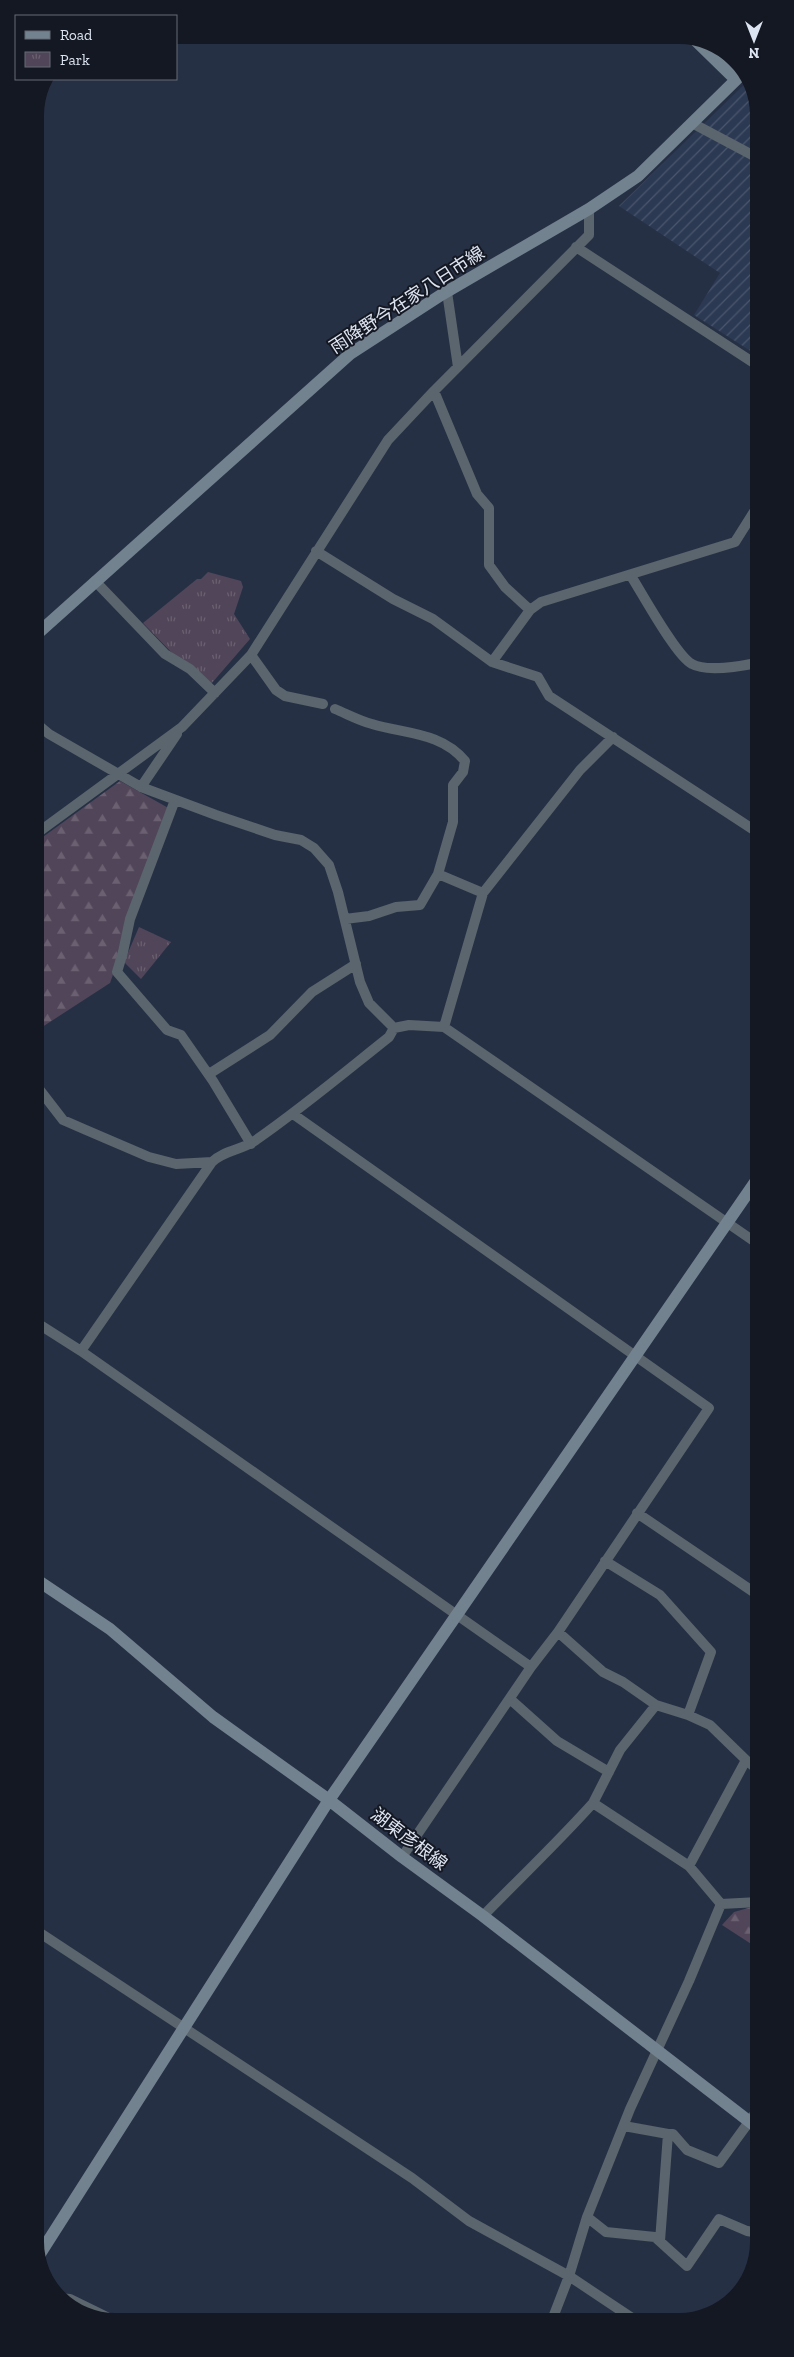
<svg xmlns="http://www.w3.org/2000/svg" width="794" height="2357" viewBox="0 0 794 2357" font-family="'Zilla Slab','Noto Sans JP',serif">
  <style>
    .industrial { fill: url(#industrial-furrows) }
    .forest { fill: url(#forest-firs) }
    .park { fill: url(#park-tufts) }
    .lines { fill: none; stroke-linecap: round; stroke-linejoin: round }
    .street { stroke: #5b656d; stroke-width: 10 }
    .secondary { stroke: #72828f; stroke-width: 12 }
    .labels { text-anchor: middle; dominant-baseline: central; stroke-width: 4; stroke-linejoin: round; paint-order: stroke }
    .street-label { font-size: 18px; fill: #dde4f1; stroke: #141822 }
  </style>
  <defs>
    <pattern id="industrial-furrows" width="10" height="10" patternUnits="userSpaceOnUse" patternTransform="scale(1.25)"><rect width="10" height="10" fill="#2c3953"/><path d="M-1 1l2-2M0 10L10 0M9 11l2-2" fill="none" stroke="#4a566c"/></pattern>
    <pattern id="forest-firs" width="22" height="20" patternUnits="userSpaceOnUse" patternTransform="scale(1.25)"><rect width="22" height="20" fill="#514559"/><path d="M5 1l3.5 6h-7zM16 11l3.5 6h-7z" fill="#6a6071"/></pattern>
    <pattern id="park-tufts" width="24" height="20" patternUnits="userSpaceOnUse" patternTransform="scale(1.25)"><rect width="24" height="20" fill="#514559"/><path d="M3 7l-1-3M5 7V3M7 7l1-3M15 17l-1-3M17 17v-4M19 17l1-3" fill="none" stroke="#6a6071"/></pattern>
  </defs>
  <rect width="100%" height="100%" fill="#263045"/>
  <path class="industrial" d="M748,81l8,13 1,261 -63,-40 26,-42 -101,-67z"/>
  <path class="forest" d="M120,781l52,29 -62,173 -74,48v-189z
    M759,1905v44l-37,-24 12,-13z"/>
  <path class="park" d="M208,572l33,9 2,6 -9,27 16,25 -39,45 -38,-30 -30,-31 54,-44h4z
    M139,927l32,15 -30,37 -17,-17z"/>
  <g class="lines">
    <path class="street" d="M692,123l64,34
      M576,247l181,118
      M447,292l11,75
      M434,391l43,103 12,14v57l16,22 25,23
      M316,551l77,48 40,20 59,43 46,15 11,19 208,136
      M631,576c11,17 45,80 61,88 14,8 50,2 65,-1
      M95,581l70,73 25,15 25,24
      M251,655l25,35 9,6 38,8
      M492,662l38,-52 11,-8 194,-60 22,-35
      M335,709c12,5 25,12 37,15 33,10 69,8 93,37l-2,11 -10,13v37l-15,52 45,19
      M36,723l13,11 92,53 75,28 59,20 26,5 13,8 15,17 9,27 22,90 9,21 25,25
      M141,787l36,-53
      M175,800l-45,119 -7,33 -6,20 50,58 14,5 32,46 38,63
      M36,834l146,-107 69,-72 137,-215 46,-49 155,-156v-26
      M345,919l24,-3 27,-9 24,-2 18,-31
      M444,1027l39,-134 97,-123 33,-33
      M209,1074l61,-39 42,-43 44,-28
      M36,1085l27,35 23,10 63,27 27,7 36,-2
      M293,1114l416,294 -151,224 -27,35 -129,190
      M37,1323l44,28 450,316
      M81,1351l131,-189c12,-12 31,-12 44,-22 46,-32 89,-68 133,-103l5,-9 15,-3 35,2 314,217
      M637,1513l121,82
      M558,1632l45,40 20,10 33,23
      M510,1699l47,42 52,31
      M688,1715l22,10 36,35 -57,106
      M746,1760l12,10
      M593,1803l27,-53 36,-45 32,10 23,-63 -51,-57 -55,-34
      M721,1904l38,-2
      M483,1916c37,-38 75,-74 110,-113l96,63 32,38
      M37,1931l375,247 57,43 100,55 66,44
      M624,2126l44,8 -8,107
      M668,2134h5l14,16 32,13 40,-55
      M587,2217l19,15 49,5 32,29 32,-47 28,12 12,2
      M59,2298l11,1 47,23
      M552,2320l17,-44 18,-59 43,-108 59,-128 32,-77"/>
    <path class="secondary" d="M693,38l43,42
      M36,635l314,-281 91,-59 148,-86 49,-33 105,-103
      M37,1580l73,49 103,88 116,83 73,57 81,59 276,213
      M38,2257l291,-457 429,-622"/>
  </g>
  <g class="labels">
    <g class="street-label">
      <text transform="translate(407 300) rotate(-33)">雨降野今在家八日市線</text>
      <text transform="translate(409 1839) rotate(37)">湖東彦根線</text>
    </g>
  </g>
  <path d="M0 0H794V2357H0ZM115 44H679A71 71 0 0 1 750 115V2242A71 71 0 0 1 679 2313H115A71 71 0 0 1 44 2242V115A71 71 0 0 1 115 44Z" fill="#141822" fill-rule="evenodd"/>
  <rect x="15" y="15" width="162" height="65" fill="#141822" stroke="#646a75"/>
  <rect x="25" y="31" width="25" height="8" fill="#72828f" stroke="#646a75"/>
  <text x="60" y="40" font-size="15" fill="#dde4f1">Road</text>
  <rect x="25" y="52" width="25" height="15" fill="url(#park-tufts)" stroke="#646a75"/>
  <text x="60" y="65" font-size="15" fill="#dde4f1">Park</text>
  <g transform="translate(754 40) rotate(180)" stroke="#141822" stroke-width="4" paint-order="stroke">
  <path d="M0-4L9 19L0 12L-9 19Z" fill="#dde4f1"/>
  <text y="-8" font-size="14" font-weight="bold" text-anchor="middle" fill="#dde4f1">N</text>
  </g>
</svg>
